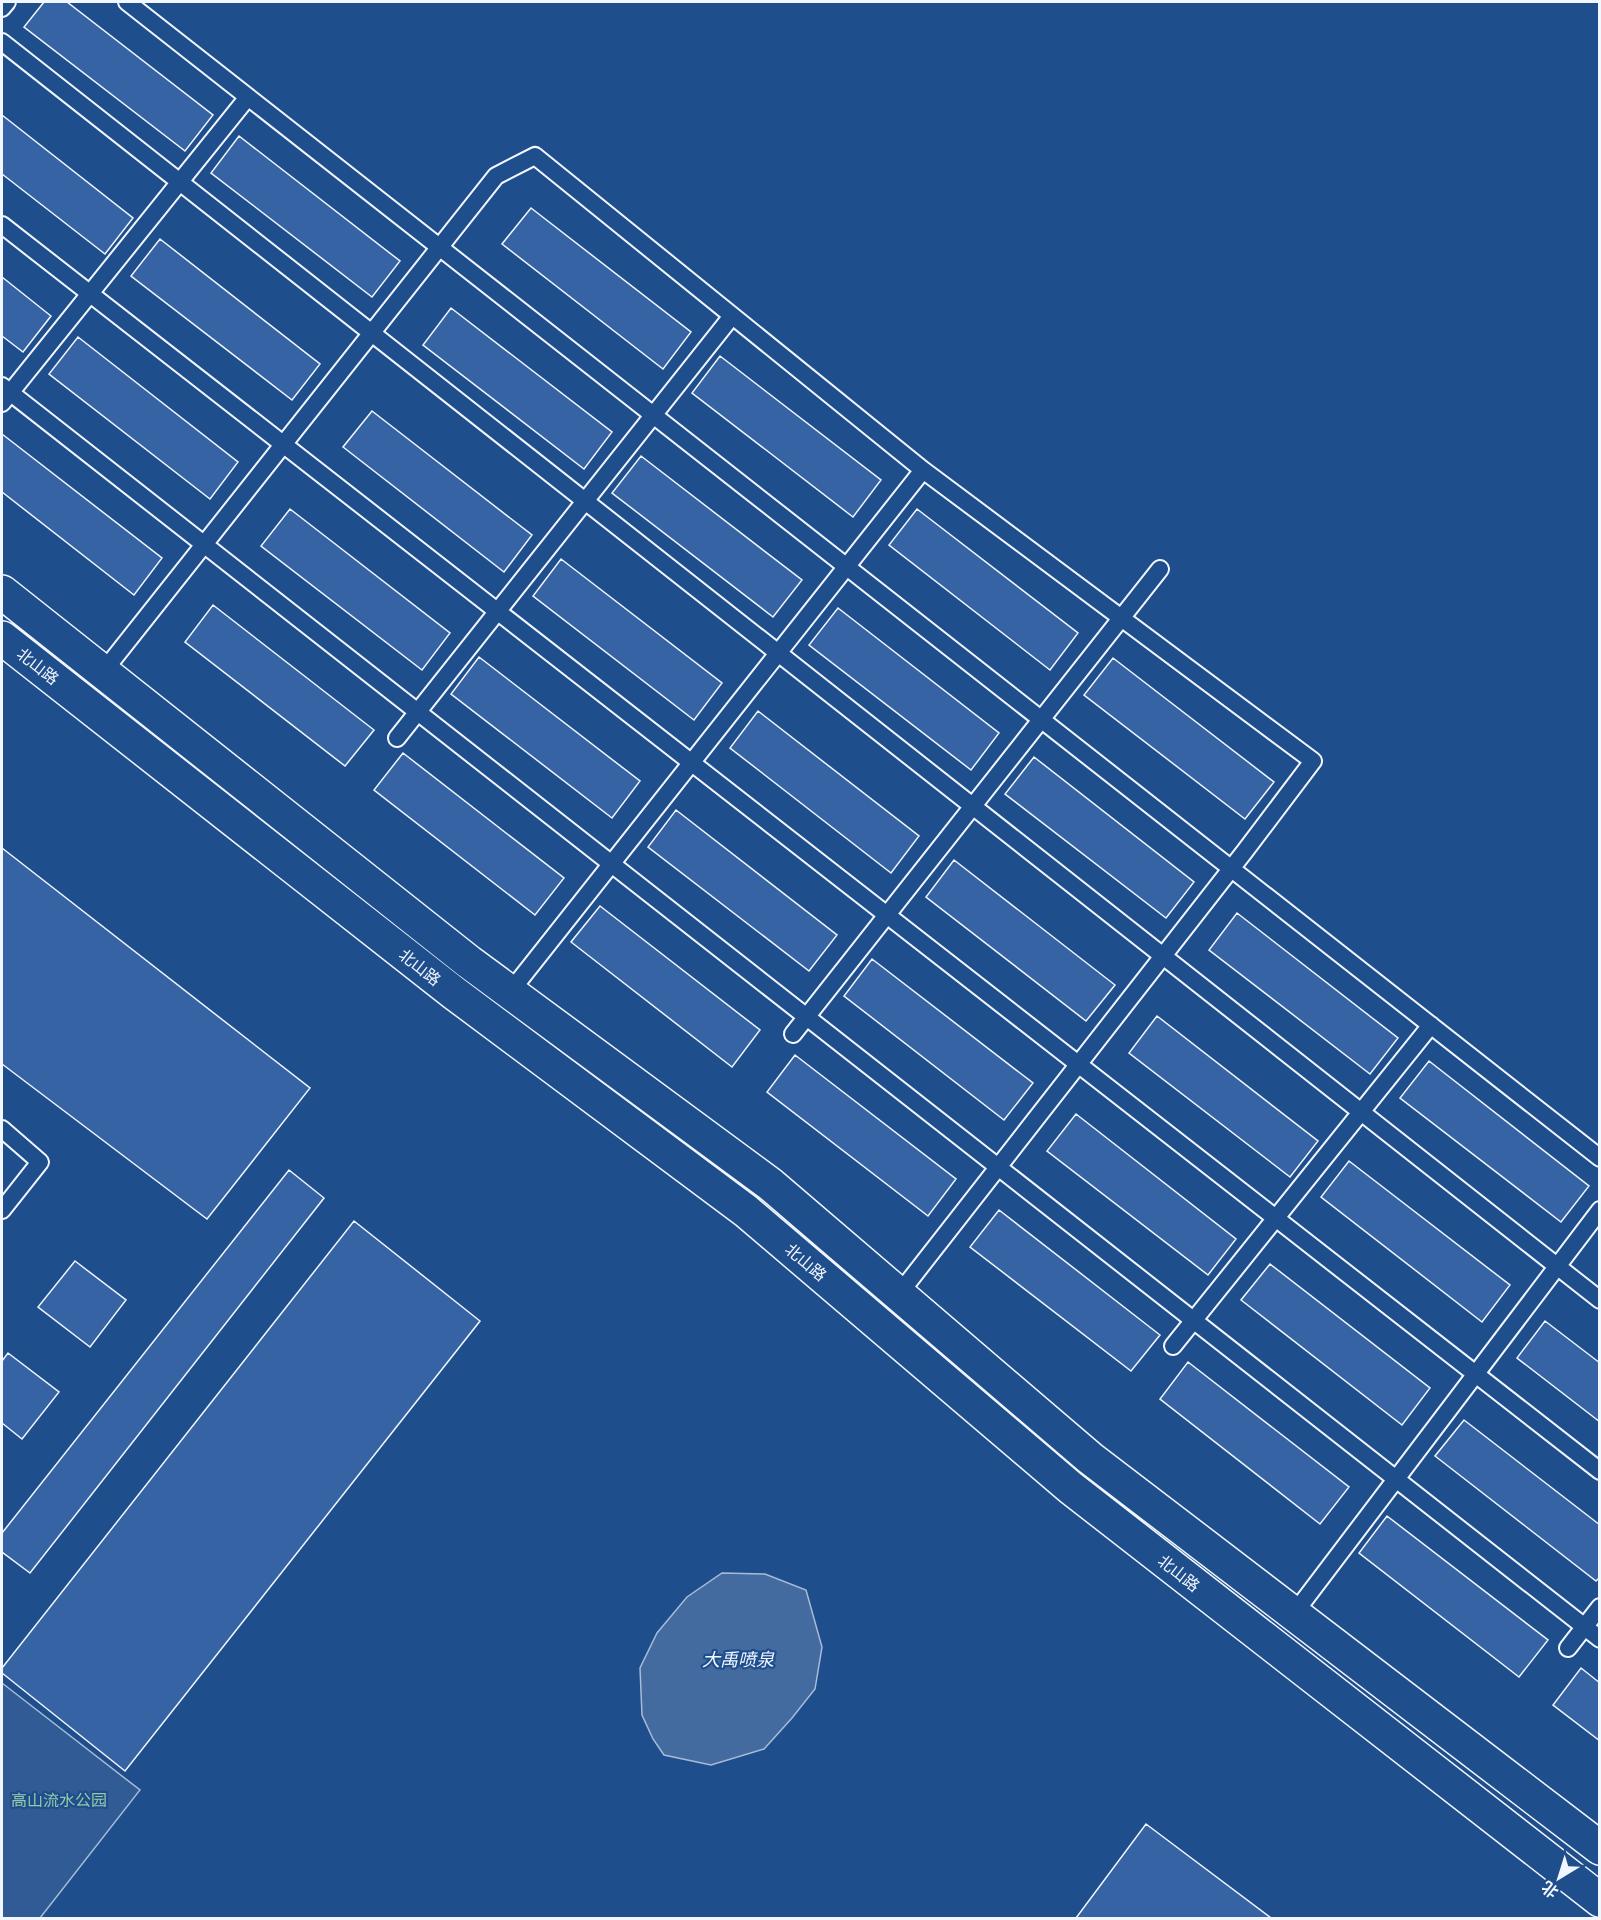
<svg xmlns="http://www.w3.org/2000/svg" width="1601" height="1920" viewBox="0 0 1601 1920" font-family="Mulish,'Noto Sans SC',sans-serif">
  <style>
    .built { fill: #305b95; stroke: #a8bbd7; stroke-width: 1.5 }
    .water { fill: #446ba0; stroke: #a8bbd7; stroke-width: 1.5 }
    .building { fill: #3563a3; stroke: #f2f6ff; stroke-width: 1.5 }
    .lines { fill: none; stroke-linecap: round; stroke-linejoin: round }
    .service-casing { stroke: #f2f6ff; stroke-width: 20 }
    .tertiary-casing { stroke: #f2f6ff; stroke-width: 36 }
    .service { stroke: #1f4e8c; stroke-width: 16 }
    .tertiary { stroke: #1f4e8c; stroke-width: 33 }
    .labels { text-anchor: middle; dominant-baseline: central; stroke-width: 4.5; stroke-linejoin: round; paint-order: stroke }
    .street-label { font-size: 16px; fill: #f2f6ff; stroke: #1f4e8c }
    .park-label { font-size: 16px; fill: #97c8a6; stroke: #1f4e8c }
    .water-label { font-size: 18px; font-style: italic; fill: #f2f6ff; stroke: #1f4e8c }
  </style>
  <rect width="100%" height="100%" fill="#1f4e8c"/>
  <path class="built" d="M2,1683l138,107 -100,128h-38z"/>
  <path class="water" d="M722,1573l43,1 41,16 16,57 -7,42 -23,29 -28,31 -53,16 -47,-10 -11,-16 -11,-24 -2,-47 17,-35 30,-36z"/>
  <path class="building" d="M44,2h23l146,113 -28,36 -161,-124z
    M2,115l131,103 -28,36 -103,-80z
    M239,136l161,125 -28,36 -161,-124z
    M531,208l160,124 -28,37 -161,-125z
    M160,239l160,125 -28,36 -161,-124z
    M2,277l49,39 -28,36 -21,-16z
    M451,308l161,124 -28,37 -161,-124z
    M78,337l160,125 -28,37 -161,-125z
    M720,356l161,124 -28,37 -161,-124z
    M372,411l160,124 -28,37 -161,-125z
    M2,434l160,124 -28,37 -132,-103z
    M641,456l161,124 -29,37 -161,-124z
    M290,509l160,124 -28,37 -161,-124z
    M917,509l161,124 -28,37 -161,-125z
    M561,559l161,124 -28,37 -161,-124z
    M213,605l161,125 -29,36 -160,-124z
    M838,608l161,125 -28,37 -162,-125z
    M479,657l161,124 -28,37 -161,-124z
    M1113,658l161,124 -29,37 -161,-124z
    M758,711l161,125 -28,37 -161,-125z
    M403,753l161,125 -29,37 -161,-125z
    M1034,757l160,125 -28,36 -161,-124z
    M676,810l161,125 -28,36 -161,-124z
    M2,848l308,240 -103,131 -205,-155z
    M954,860l161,125 -29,36 -160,-124z
    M600,906l160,124 -28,37 -161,-125z
    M1237,913l161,125 -28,36 -161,-124z
    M872,959l161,124 -29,37 -160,-124z
    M1157,1016l161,125 -28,36 -161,-124z
    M795,1055l161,124 -28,37 -161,-124z
    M1429,1061l160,125 -28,36 -161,-124z
    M1076,1114l160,125 -28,36 -161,-124z
    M1349,1161l161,124 -28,37 -161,-125z
    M289,1170l35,28 -294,375 -28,-21v-19z
    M999,1210l161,125 -29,36 -161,-124z
    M354,1221l126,100 -355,450 -123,-98v-5z
    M75,1261l51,39 -36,47 -52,-40z
    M1270,1264l160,124 -28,37 -161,-125z
    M1545,1321l55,42v59l-83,-64z
    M8,1353l51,39 -37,47 -20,-16v-62z
    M1188,1362l161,125 -29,37 -160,-125z
    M1464,1420l136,105v52l-4,4 -161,-125z
    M1387,1516l161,124 -29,37 -160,-124z
    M1581,1668l19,15v58l-47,-36z
    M1146,1824l125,94h-195z"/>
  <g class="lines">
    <defs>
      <path id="service" d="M127,2l1473,1156
        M2,8l5,-6
        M2,42l1598,1258
        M2,225l1598,1246
        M2,386l1598,1253
        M2,403l246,-306
        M103,672l393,-496 39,-20 388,314 390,291 -68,90 -346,443
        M397,738l335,-422
        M510,992l413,-522
        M793,1034l367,-465
        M2,1129l38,33 -38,48
        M1173,1346l258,-321
        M1293,1615l307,-405
        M1568,1648l32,-41"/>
      <path id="tertiary" d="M2,592l467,370 301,222 320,274 510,390
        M2,638l452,355 292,218 325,277 529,412"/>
    </defs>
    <use href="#service" class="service-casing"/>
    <use href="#tertiary" class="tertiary-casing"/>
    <use href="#service" class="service"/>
    <use href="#tertiary" class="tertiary"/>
  </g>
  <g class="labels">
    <g class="street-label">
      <text transform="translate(38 666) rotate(38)">北山路</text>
      <text transform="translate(420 967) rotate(38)">北山路</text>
      <text transform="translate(806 1262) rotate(40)">北山路</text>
      <text transform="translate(1179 1573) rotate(38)">北山路</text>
    </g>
    <g class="park-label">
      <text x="59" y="1800">高山流水公园</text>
    </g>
    <g class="water-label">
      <text x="738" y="1659">大禹喷泉</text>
    </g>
  </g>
  <rect width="1601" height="1920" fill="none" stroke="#f2f6ff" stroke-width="6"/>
  <g transform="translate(1559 1878) rotate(218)" stroke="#1f4e8c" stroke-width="4.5" paint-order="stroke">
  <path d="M0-4.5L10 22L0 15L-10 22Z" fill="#f2f6ff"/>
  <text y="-9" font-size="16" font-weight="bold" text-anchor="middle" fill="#f2f6ff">北</text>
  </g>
</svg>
